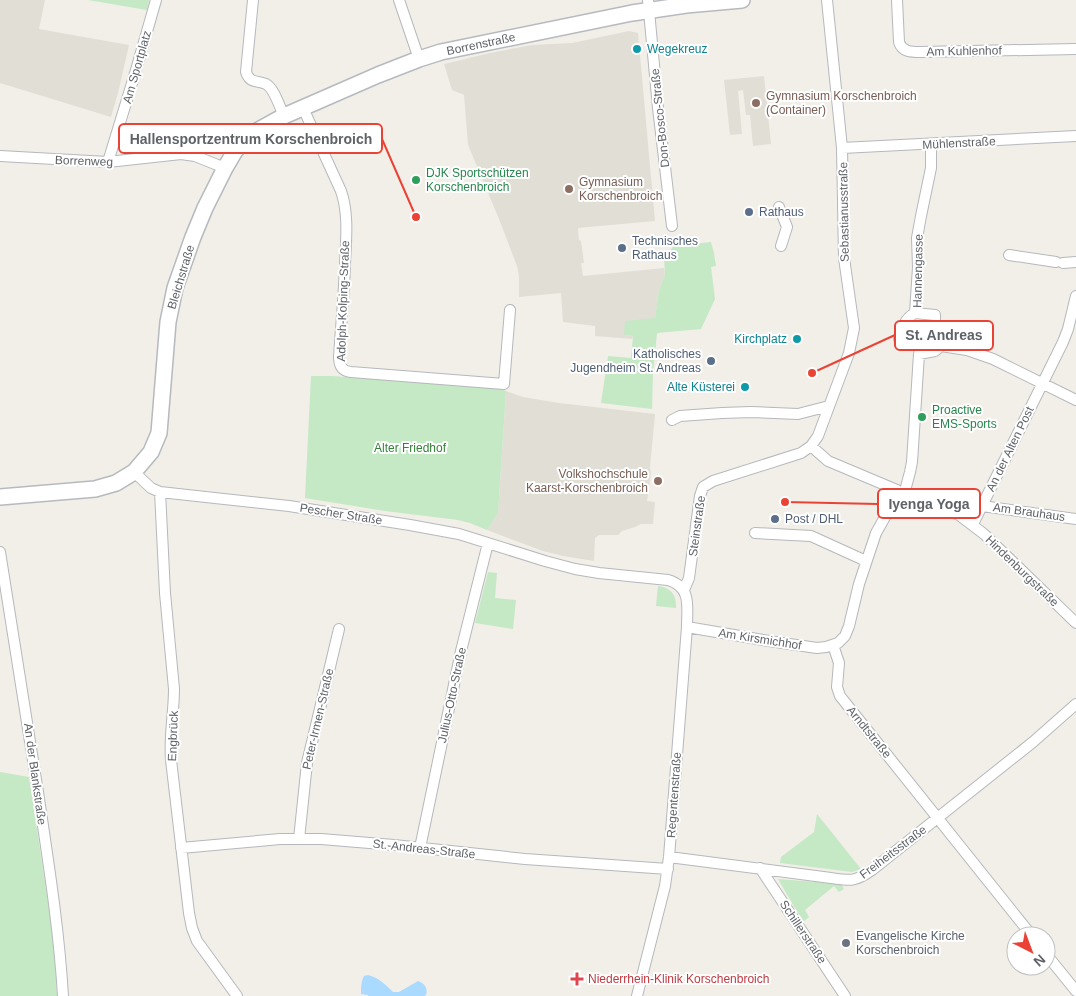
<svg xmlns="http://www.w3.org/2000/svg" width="1076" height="996" viewBox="0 0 1076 996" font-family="Helvetica,sans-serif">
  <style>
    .education { fill: #e1ded6 }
    .green { fill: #c5e8c5 }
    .water { fill: #aadaff }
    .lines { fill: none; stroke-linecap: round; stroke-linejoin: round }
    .minor-casing { stroke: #b5b8bc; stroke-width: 12 }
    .secondary-casing { stroke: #b6babf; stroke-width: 18 }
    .minor { stroke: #fff; stroke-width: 10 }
    .secondary { stroke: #fff; stroke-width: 15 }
    .culture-dot { fill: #0f9aa8; stroke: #fff; stroke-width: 2 }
    .education-dot { fill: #8d6e63; stroke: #fff; stroke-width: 2 }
    .leisure-dot { fill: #2e9e5b; stroke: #fff; stroke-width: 2 }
    .service-dot { fill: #5c6f8a; stroke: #fff; stroke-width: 2 }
    .worship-dot { fill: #6b7280; stroke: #fff; stroke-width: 2 }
    .health-dot { fill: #e0444e; stroke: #fff; stroke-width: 2 }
    .labels { text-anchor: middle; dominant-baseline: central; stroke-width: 4; stroke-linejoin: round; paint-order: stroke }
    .street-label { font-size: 12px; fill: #5f6368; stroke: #fff }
    .culture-label { font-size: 12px; fill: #0d838f; stroke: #fff; text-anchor: end }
    .education-label { font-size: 12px; fill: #785e54; stroke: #fff; text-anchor: start }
    .leisure-label { font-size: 12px; fill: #27864d; stroke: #fff; text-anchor: start }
    .service-label { font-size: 12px; fill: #4e5e75; stroke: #fff; text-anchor: start }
    .park-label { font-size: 12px; fill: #348238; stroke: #fff }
    .worship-label { font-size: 12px; fill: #5b616d; stroke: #fff; text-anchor: start }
    .health-label { font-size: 12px; fill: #be3a42; stroke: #fff; text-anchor: start }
    .leader { fill: none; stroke: #ea4335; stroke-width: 2 }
    .callout-dot { fill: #ea4335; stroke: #fff; stroke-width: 2 }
    .callout { fill: #fff; stroke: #ea4335; stroke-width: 2 }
    .callout-label { font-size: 14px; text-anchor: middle; font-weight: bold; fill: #5f6368 }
  </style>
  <rect width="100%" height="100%" fill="#f1efe8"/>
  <path class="education" d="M0,0h45l-6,29 90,16 -11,48 -7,24 -111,-34z
    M629,31l9,2 17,188 -77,7 1,12 2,1 3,22h-3l2,13 81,-8 1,7 -6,15 -4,29 -30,16 8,1 -1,3 -37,-3v-10l-32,-4 -2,-29 -42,4v-20l-2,-11 -18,-47 -31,-74 -4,-50 -12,-5 -8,-26 46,-11 42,-8 40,-2z
    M764,76l7,68 -18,2 -3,-31h-4l-3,-25 -5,1 4,43 -12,1 -6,-55z
    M506,391l17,6 36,6 96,11 -5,53 1,6 -4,28 8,1 -2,22h-12l-6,3 -13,4 -4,4h-19l-4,3 -1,23 -31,-5 -20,-5 -56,-21 11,-17z"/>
  <path class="green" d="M88,0h61l-2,10z
    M711,242l3,11 2,13 -5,1 4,32 -14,30 -44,4 -4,40 -1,36 -51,-6 7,-47 23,2 2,-22 -8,-1 -1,-1 1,-13 30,-3 4,-28 6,-15 -1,-18 10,-11z
    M311,376h21l169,13 5,2 -8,122 -11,17 -17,-7 -12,-3 -73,-9 -80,-13z
    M488,572l9,1 -2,25 21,2 -3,29 -38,-6z
    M658,586c12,2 19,8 18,22l-20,-2z
    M0,772l29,5 25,165 3,54h-57z
    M817,814l44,55 -9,3 -72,-9 1,-6 33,-25z
    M778,879l63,5 3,5 -5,3 -5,-6 -29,24 4,7 -6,5z"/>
  <path class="water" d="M368,975c11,3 17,9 25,17h6l19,-11c7,2 10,8 8,14l-2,1h-56v-1l-7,-1c0,-7 0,-12 3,-18z"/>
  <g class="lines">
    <defs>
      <path id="minor" d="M253,0l-7,72c4,12 11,8 20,12 8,4 14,24 18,32
        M399,0l20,59
        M648,0l10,108 14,118
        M897,0l2,42c3,10 12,10 22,10l155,-3
        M303,108l38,83c8,23 5,49 4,73 -1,31 -4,62 -6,93 0,9 3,14 12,15l153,12 6,-74
        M931,144v24l-10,48 -4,22 1,29 -3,46 20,2v36
        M842,148l234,-12
        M0,156l108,6 73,-8 14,2 30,12
        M108,162l28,-92 20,-70
        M779,207l8,20 -6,19
        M1009,255l47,7
        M1063,263l13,-1
        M899,339c3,-11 6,-21 16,-26
        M672,420l8,-4 42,-3 29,-1 47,2 31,-8
        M811,446l17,15 69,29
        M134,472l17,16 9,4 129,14 121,19 49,9 86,27 30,8 24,4 69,7c24,7 19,27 19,47l-18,230 -4,29 -28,110
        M906,487l4,-15 2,-10 7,-108 16,-3 6,-5 26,4 26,9 83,41
        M160,492l5,101 9,96c0,24 -5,47 -3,71l18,153 3,15 5,13 40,55
        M911,496l48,19 25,19 92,89
        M982,506l94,13
        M973,524l90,-182 5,-13 8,-33
        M755,533l56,3 55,25
        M0,552c13,80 26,160 38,240 10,68 21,136 25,204
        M684,590l5,-12 11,-82 3,-9 10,-6 88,-28 10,-7 7,-10 31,-83 5,-25 -10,-70 -2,-110 -15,-148
        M687,627l82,14 48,7 9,-1 12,-4 7,-7 4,-10 10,-42 17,-51 9,-16 14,-15
        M833,645l6,18 -2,24 3,9 192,240
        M299,839l8,-76 32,-134
        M181,848l99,-9h41l73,6 131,14 143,10
        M420,848l41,-197 27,-108
        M669,857l162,21c19,3 24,4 41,-8l161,-128 43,-38
        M760,868l85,128
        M1046,954l30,37"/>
      <path id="secondary" d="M0,497l95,-8 21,-6 18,-11 17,-20 8,-19 9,-111 7,-34 18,-51 12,-29 20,-40 10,-17 9,-10 11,-9 29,-16 94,-41 41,-16 22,-7 191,-39 54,-8 56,-5"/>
    </defs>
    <use href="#minor" class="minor-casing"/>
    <use href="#secondary" class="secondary-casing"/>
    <use href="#minor" class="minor"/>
    <use href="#secondary" class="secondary"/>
  </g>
  <g class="culture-dot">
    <circle cx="637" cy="49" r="5"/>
    <circle cx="797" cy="339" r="5"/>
    <circle cx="745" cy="387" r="5"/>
  </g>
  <g class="education-dot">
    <circle cx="756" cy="103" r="5"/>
    <circle cx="569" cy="189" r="5"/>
    <circle cx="658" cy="481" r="5"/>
  </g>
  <g class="leisure-dot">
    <circle cx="416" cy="180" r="5"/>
    <circle cx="922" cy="417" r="5"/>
  </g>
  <g class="service-dot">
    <circle cx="749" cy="212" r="5"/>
    <circle cx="622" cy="248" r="5"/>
    <circle cx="711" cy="361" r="5"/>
    <circle cx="775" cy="519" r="5"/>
  </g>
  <circle class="worship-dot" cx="846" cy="943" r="5"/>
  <path class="health-dot" d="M574.5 971.5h5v5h5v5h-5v5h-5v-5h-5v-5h5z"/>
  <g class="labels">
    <g class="street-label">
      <text transform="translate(481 44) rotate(-12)">Borrenstraße</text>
      <text transform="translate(964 51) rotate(-1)">Am Kuhlenhof</text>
      <text transform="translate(137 67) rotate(-74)">Am Sportplatz</text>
      <text transform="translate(660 118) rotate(-96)">Don-Bosco-Straße</text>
      <text transform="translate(959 143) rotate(-3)">Mühlenstraße</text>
      <text transform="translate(84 161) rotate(2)">Borrenweg</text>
      <text transform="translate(844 212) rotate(-91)">Sebastianusstraße</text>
      <text transform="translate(918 271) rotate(-89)">Hannengasse</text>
      <text transform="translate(181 277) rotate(-73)">Bleichstraße</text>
      <text transform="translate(343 301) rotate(-88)">Adolph-Kolping-Straße</text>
      <text transform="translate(1010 449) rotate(-64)">An der Alten Post</text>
      <text transform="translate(1029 512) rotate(8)">Am Brauhaus</text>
      <text transform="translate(341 514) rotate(9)">Pescher Straße</text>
      <text transform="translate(697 526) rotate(-82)">Steinstraße</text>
      <text transform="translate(1022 571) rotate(44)">Hindenburgstraße</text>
      <text transform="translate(760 639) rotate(9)">Am Kirsmichhof</text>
      <text transform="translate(452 695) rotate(-78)">Julius-Otto-Straße</text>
      <text transform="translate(318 719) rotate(-77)">Peter-Irmen-Straße</text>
      <text transform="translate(869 732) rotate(51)">Arndtstraße</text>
      <text transform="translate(173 736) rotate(-88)">Engbrück</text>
      <text transform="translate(35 774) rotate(82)">An der Blankstraße</text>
      <text transform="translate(674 795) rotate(-86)">Regentenstraße</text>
      <text transform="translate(424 849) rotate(6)">St.-Andreas-Straße</text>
      <text transform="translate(893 852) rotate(-37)">Freiheitsstraße</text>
      <text transform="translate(803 932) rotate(56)">Schillerstraße</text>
    </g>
    <g class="culture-label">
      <text x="647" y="49" text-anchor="start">Wegekreuz</text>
      <text x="787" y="339">Kirchplatz</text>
      <text x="735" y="387">Alte Küsterei</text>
    </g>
    <g class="education-label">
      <text x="766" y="96">Gymnasium Korschenbroich<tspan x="766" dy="14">(Container)</tspan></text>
      <text x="579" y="182">Gymnasium<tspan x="579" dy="14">Korschenbroich</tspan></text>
      <text x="648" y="474" text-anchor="end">Volkshochschule<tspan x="648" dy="14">Kaarst-Korschenbroich</tspan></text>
    </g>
    <g class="leisure-label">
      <text x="426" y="173">DJK Sportschützen<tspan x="426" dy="14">Korschenbroich</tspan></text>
      <text x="932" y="410">Proactive<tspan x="932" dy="14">EMS-Sports</tspan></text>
    </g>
    <g class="service-label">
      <text x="759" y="212">Rathaus</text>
      <text x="632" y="241">Technisches<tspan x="632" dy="14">Rathaus</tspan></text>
      <text x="701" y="354" text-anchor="end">Katholisches<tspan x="701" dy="14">Jugendheim St. Andreas</tspan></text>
      <text x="785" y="519">Post / DHL</text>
    </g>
    <g class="park-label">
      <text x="410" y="448">Alter Friedhof</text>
    </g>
    <g class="worship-label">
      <text x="856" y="936">Evangelische Kirche<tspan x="856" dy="14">Korschenbroich</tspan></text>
    </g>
    <g class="health-label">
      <text x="588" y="979">Niederrhein-Klinik Korschenbroich</text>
    </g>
  </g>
  <path class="leader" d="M416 217L382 139M812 373L895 335M785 502L878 504"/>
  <g class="callout-dot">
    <circle cx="416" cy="217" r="5"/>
    <circle cx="812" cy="373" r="5"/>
    <circle cx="785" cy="502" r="5"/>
  </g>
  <g class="callout">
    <rect x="119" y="124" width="263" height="29" rx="5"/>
    <rect x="895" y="321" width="98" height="29" rx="5"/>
    <rect x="878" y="489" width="102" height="29" rx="5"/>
  </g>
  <g class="callout-label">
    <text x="251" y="144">Hallensportzentrum Korschenbroich</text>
    <text x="944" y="340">St. Andreas</text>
    <text x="929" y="509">Iyenga Yoga</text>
  </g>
  <g transform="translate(1031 951) rotate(138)"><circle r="24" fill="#ffffff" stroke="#bfc1c3"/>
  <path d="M0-4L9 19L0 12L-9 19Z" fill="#ea4335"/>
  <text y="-8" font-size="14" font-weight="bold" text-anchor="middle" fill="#5f6368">N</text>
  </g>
</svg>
